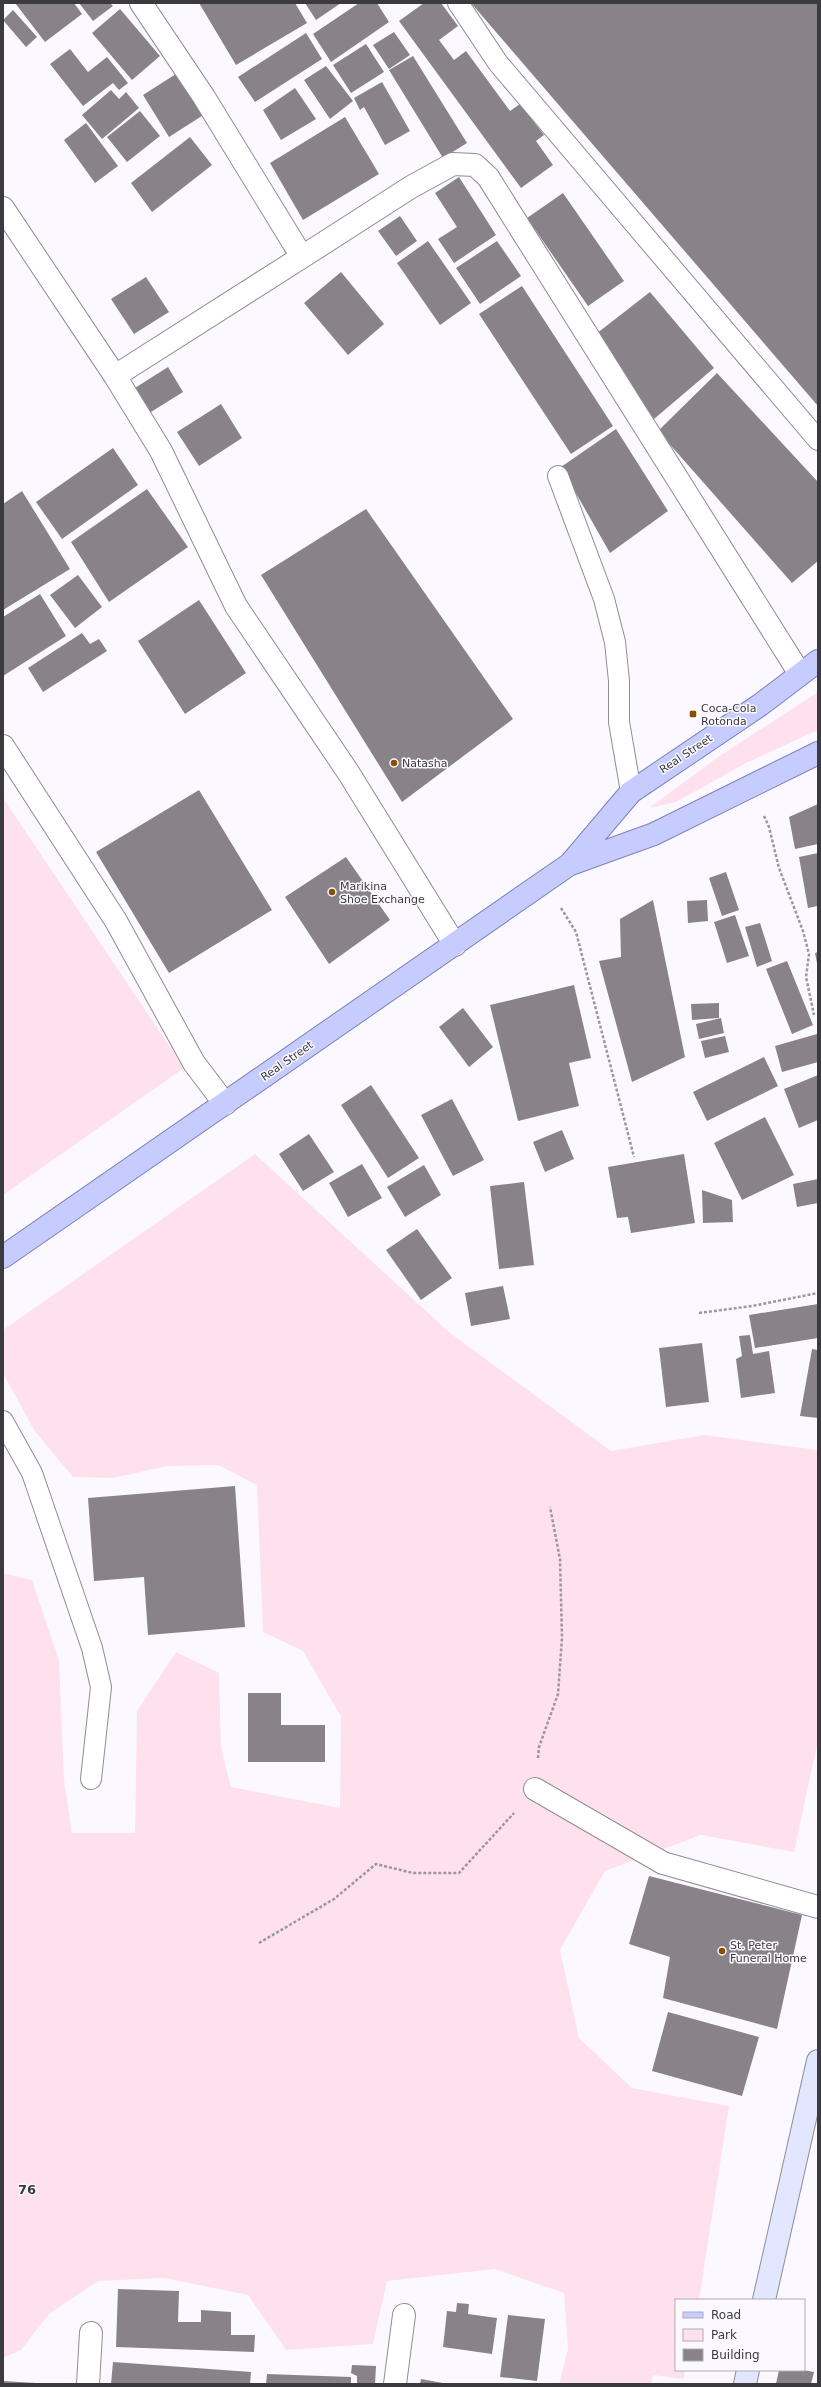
<svg xmlns="http://www.w3.org/2000/svg" width="821" height="2387" viewBox="0 0 821 2387" font-family="'DejaVu Sans',sans-serif">
  <style>
    .green { fill: #ffe1ed }
    .building { fill: #898389 }
    .lines { fill: none; stroke-linecap: round; stroke-linejoin: round }
    .service-casing { stroke: #8f8c94; stroke-width: 22 }
    .minor-casing { stroke: #8f8c94; stroke-width: 24 }
    .secondary-casing { stroke: #8f8c94; stroke-width: 24 }
    .primary-casing { stroke: #7d83bb; stroke-width: 24 }
    .path { stroke: #99989d; stroke-width: 2.5; stroke-dasharray: 3 2; stroke-linecap: butt }
    .service { stroke: #fff; stroke-width: 20 }
    .minor { stroke: #fff; stroke-width: 22 }
    .secondary { stroke: #e2e6ff; stroke-width: 22 }
    .primary { stroke: #c6ccfe; stroke-width: 22 }
    .poi-dot { fill: #875001; stroke: #fbf9ff; stroke-width: 1.5 }
    .labels { text-anchor: middle; dominant-baseline: central; stroke-width: 3; stroke-linejoin: round; paint-order: stroke }
    .poi-label { font-size: 11px; fill: #3b3a3e; stroke: #fbf9ff; text-anchor: start }
    .street-label { font-size: 11px; fill: #3b3a3e; stroke: #fbf9ff }
    .quarter-label { font-size: 13px; font-weight: bold; fill: #3b3a3e; stroke: #fbf9ff }
  </style>
  <rect width="100%" height="100%" fill="#fbf9ff"/>
  <path class="green" d="M818,692v38l-72,33 -70,39 -27,6 69,-51z
    M3,798l181,270 -181,127z
    M255,1154l195,179 161,118 93,-16 114,15v291l-24,111 -93,-17 -96,36 -45,79 19,88 53,50 97,18 -30,194h-23v70h9l-1,9 -31,-4 -2,9h-92l9,-35 -4,-56 -69,-24 -108,12 -14,63 -87,6 -38,-55 -84,-17 -66,3 -49,33 -28,36 -18,8v-785l29,7 27,80 5,120 8,53h63l2,-122 39,-59 43,21 2,75 10,39 109,21 1,-91 -38,-66 -40,-19 -6,-147 -39,-20 -51,1 -54,12 -40,-1 -39,-47 -31,-57v-43z"/>
  <path class="building" d="M15,3h59l8,11 -37,28z
    M79,3h31l3,3 -20,15z
    M199,3h96l12,20 -71,42z
    M305,3h36l-25,17z
    M359,3h18l12,19 -58,40 -18,-28z
    M424,3h17l17,23 -19,14 15,20 12,-9 44,60 10,-7 24,31 -8,6 17,24 -32,23 -122,-167z
    M471,3h347v403z
    M120,9l40,47 -28,24 -40,-47z
    M13,10l24,27 -11,10 -23,-27z
    M394,32l16,23 -21,14 -16,-24z
    M306,33l16,26 -67,43 -17,-25z
    M366,44l18,28 -33,21 -18,-28z
    M70,49l18,23 19,-15 21,26 -9,7 -6,-7 -30,23 -33,-42z
    M413,56l54,87 -24,15 -54,-88z
    M326,66l27,35 -23,18 -26,-39z
    M179,72l26,42 -36,23 -26,-42z
    M382,82l28,49 -25,14 -21,-38 -4,3 -6,-12z
    M295,88l21,31 -35,21 -18,-30z
    M111,90l8,9 7,-7 13,16 -37,31 -20,-24z
    M140,111l20,25 -33,26 -20,-25z
    M345,117l34,57 -76,46 -33,-57z
    M86,123l32,43 -23,17 -31,-43z
    M190,137l22,28 -60,47 -21,-29z
    M459,177l37,58 -42,28 -16,-24 19,-12 -22,-34z
    M563,193l61,88 -36,25 -61,-88z
    M400,216l17,25 -21,15 -18,-25z
    M428,241l43,62 -31,22 -43,-62z
    M497,241l24,35 -41,28 -24,-36z
    M341,272l43,52 -36,31 -44,-52z
    M146,277l23,35 -35,22 -23,-35z
    M522,286l91,140 -42,28 -92,-140z
    M650,292l64,76 -60,51 -58,-85z
    M168,367l15,25 -40,25 -16,-24z
    M717,373l101,109v79l-26,22 -134,-152z
    M221,404l21,34 -43,28 -22,-34z
    M616,429l52,82 -58,42 -49,-86z
    M113,448l25,37 -76,54 -26,-37z
    M147,489l41,58 -79,55 -38,-60z
    M22,491l48,78 -67,41v-106z
    M366,509l147,210 -111,83 -141,-227z
    M78,575l24,32 -27,21 -25,-33z
    M40,594l26,42 -63,40v-59z
    M199,600l47,73 -61,41 -47,-73z
    M82,633l8,11 9,-5 8,12 -64,41 -15,-24z
    M199,790l73,120 -103,63 -73,-121z
    M818,804v40l-23,5 -6,-32z
    M818,853v53l-10,2 -9,-51z
    M346,857l44,63 -61,44 -44,-67z
    M726,872l13,38 -17,6 -13,-38z
    M653,900l32,157 -53,25 -33,-121 22,-4 -1,-38z
    M707,900l1,21 -20,2 -1,-22z
    M735,915l14,41 -22,7 -13,-41z
    M760,923l12,38 -15,6 -12,-40z
    M818,952v11h-1l-2,-10z
    M787,961l26,64 -21,9 -26,-65z
    M574,985l17,73 -22,5 10,43 -61,15 -28,-116z
    M719,1003v15l-27,2 -1,-16z
    M463,1008l30,39 -24,20 -30,-40z
    M721,1018l3,15 -25,6 -3,-15z
    M817,1034l1,28 -36,10 -7,-26z
    M725,1036l4,16 -24,6 -4,-17z
    M764,1057l14,29 -71,35 -14,-29z
    M818,1075v45l-19,8 -15,-39z
    M371,1085l48,73 -31,20 -47,-73z
    M452,1099l32,61 -31,16 -32,-61z
    M765,1117l29,58 -52,25 -28,-57z
    M562,1130l12,29 -29,13 -12,-30z
    M309,1134l25,38 -31,19 -24,-37z
    M684,1154l11,69 -64,10 -3,-16 -11,1 -9,-51z
    M362,1164l20,34 -34,19 -19,-34z
    M424,1165l17,30 -36,22 -18,-30z
    M818,1179v24l-21,4 -4,-23z
    M524,1182l10,83 -35,4 -9,-83z
    M702,1190l30,10 1,22 -30,1z
    M417,1229l35,49 -31,22 -35,-50z
    M503,1286l7,33 -39,7 -6,-33z
    M818,1304v34l-63,10 -6,-33z
    M750,1335l3,19 16,-3 6,42 -34,5 -5,-39 6,-3 -3,-20z
    M702,1343l7,59 -43,5 -7,-59z
    M812,1349l6,1v68l-18,-2z
    M235,1486l10,141 -97,8 -4,-58 -50,4 -6,-83z
    M248,1693h33v32h44v37h-77z
    M649,1876l153,39 -25,114 -114,-31 7,-41 -41,-13z
    M668,2012l91,25 -17,59 -90,-25z
    M118,2289l61,2 -1,31h23v-12l30,2v23h24l-1,17 -138,-5z
    M457,2303l12,1 -1,10 29,4 -5,36 -49,-7 4,-36 9,1z
    M508,2315l37,4 -8,62 -37,-4z
    M113,2362l138,10 -1,12h-139z
    M352,2365l24,1 -1,18h-18v-8l-6,-3z
    M779,2370h24l11,2 -3,12h-35z
    M267,2374l84,3v7h-85z
    M421,2379l22,4 -1,1h-22z
    M3,2381l33,2v1h-33z"/>
  <g class="lines">
    <defs>
      <path id="service" d="M458,3l40,60 320,377
        M558,476l46,123 11,43 4,39v41l12,70
        M3,1421l29,52 60,175 9,39 -10,92"/>
      <path id="minor" d="M141,3l63,94 98,160 -187,119 46,75 75,155 112,166 107,173
        M3,208l112,168
        M302,257l109,-70 42,-23 22,1 13,12 312,497
        M3,746l113,175 78,142 31,41
        M535,1789l128,74 155,44
        M88,2384l3,-51
        M395,2384l9,-69"/>
      <path id="secondary" d="M764,2300l54,-239
        M745,2384l3,-14"/>
      <path id="primary" d="M571,864l83,-30 164,-81
        M3,1257l567,-393 61,-72 129,-87 58,-44"/>
    </defs>
    <use href="#service" class="service-casing"/>
    <use href="#minor" class="minor-casing"/>
    <use href="#secondary" class="secondary-casing"/>
    <use href="#primary" class="primary-casing"/>
    <path class="path" d="M764,816l5,11 10,41 24,63 6,23 -3,23 8,38
      M561,908l15,24 58,225
      M699,1313l53,-7 66,-13
      M538,1758l1,-11 19,-53 4,-56 -2,-79 -10,-52
      M259,1943l75,-44 42,-35 37,9h46l55,-60"/>
    <use href="#service" class="service"/>
    <use href="#minor" class="minor"/>
    <use href="#secondary" class="secondary"/>
    <use href="#primary" class="primary"/>
  </g>
  <g class="poi-dot">
    <rect x="689" y="710" width="8" height="8" rx="2"/>
    <circle cx="394" cy="763" r="4"/>
    <circle cx="332" cy="892" r="4"/>
    <circle cx="722" cy="1951" r="4"/>
  </g>
  <g class="labels">
    <g class="poi-label">
      <text x="701" y="708">Coca-Cola<tspan x="701" dy="13">Rotonda</tspan></text>
      <text x="402" y="763">Natasha</text>
      <text x="340" y="886">Marikina<tspan x="340" dy="13">Shoe Exchange</tspan></text>
      <text x="730" y="1945">St. Peter<tspan x="730" dy="13">Funeral Home</tspan></text>
    </g>
    <g class="street-label">
      <text transform="translate(686 754) rotate(-34)">Real Street</text>
      <text transform="translate(287 1061) rotate(-35)">Real Street</text>
    </g>
    <g class="quarter-label">
      <text x="27" y="2189">76</text>
    </g>
  </g>
  <rect width="821" height="2387" fill="none" stroke="#3b3a3e" stroke-width="8"/>
  <rect x="675" y="2299" width="130" height="72" fill="#fbf9ff" stroke="#aeadb2"/>
  <rect x="683" y="2312" width="20" height="6" fill="#c6ccfe" stroke="#aeadb2"/>
  <text x="711" y="2319" font-size="12" fill="#3b3a3e">Road</text>
  <rect x="683" y="2329" width="20" height="12" fill="#ffe1ed" stroke="#aeadb2"/>
  <text x="711" y="2339" font-size="12" fill="#3b3a3e">Park</text>
  <rect x="683" y="2349" width="20" height="12" fill="#898389" stroke="#aeadb2"/>
  <text x="711" y="2359" font-size="12" fill="#3b3a3e">Building</text>
</svg>
